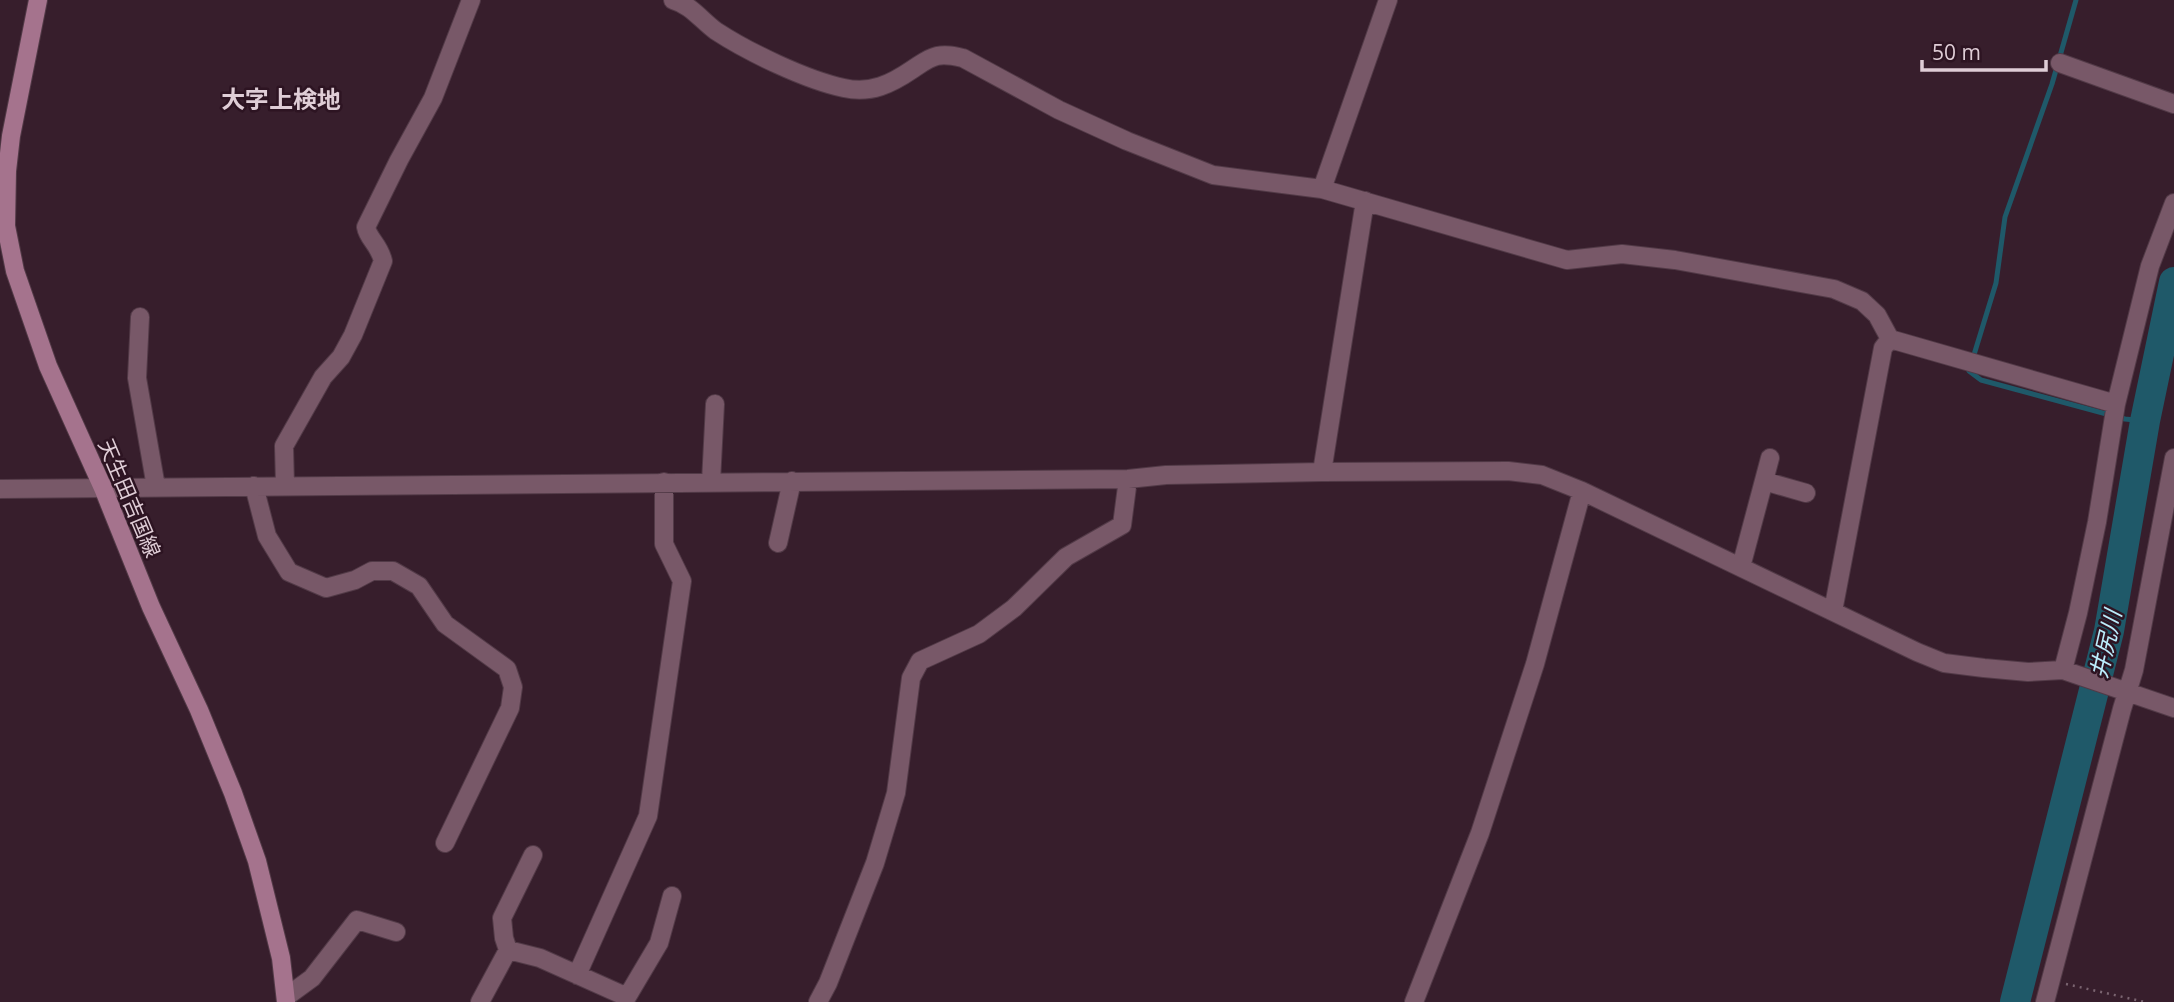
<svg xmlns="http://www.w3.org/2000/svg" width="2174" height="1002" viewBox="0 0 2174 1002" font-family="'Open Sans','Noto Sans JP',sans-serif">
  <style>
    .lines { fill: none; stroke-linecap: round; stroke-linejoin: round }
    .stream { stroke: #1f5969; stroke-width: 5 }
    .river { stroke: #1f5969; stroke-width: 30 }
    .street-casing { stroke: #523a47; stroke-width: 20 }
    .secondary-casing { stroke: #523a47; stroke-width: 20 }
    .path { stroke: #7a6470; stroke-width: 2.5; stroke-dasharray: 2 5; stroke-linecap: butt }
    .street { stroke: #785868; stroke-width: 18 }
    .secondary { stroke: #a5738d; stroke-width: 18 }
    .labels { text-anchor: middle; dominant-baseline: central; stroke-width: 5; stroke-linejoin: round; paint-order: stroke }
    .street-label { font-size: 21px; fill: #dfcdd6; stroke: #2d1422 }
    .water-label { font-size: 23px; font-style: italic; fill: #bbedfc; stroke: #2d1422 }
    .quarter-label { font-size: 24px; font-weight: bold; fill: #dfcdd6; stroke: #2d1422 }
  </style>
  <rect width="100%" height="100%" fill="#371e2c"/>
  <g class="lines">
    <path class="stream" d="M2076,0l-24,84 -47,133 -9,66 -27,88 12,9 144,39 20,2"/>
    <path class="river" d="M2015,1002l94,-371 36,-210 29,-139"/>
    <defs>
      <path id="street" d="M673,0c18,5 28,20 43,31 32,21 90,49 128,57 27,6 47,-4 69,-19 8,-5 15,-11 24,-13 9,-2 17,0 26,2l96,52 68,31 86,34 109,14 245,71 55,-6 53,6 159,29 28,12 15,14 13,24
        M2060,63l114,41
        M1322,189l66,-189
        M140,317l-3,61 19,109
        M1890,339l226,65
        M1322,472l43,-271
        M1764,481l42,12
        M711,482l4,-78
        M285,485l-1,-39 39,-69 18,-20 12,-22 30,-74c-4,-17 -15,-22 -17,-34l33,-67 34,-62 38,-98
        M254,486l13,50 22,36 37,16 29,-8 17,-9h21l26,15 26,38 62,45 6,18 -3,21 -65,135
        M0,489l1128,-10 38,-4 156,-3 186,-1 34,4 40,16 335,161 27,11 40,5 44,4 35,-2 111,38
        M778,543l14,-62
        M1741,567l29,-109
        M1833,611l50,-263 7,-9
        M2063,670l15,-57 19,-91 19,-118 34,-138 24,-63
        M508,950l-4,-12 -2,-20 31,-63
        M577,975l71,-159 34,-235 -18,-37v-62
        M286,997l26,-19 45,-58 39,12
        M480,1002l28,-52 32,8 87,39 32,-54 13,-47
        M818,1002l10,-19 47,-120 21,-70 15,-115 9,-17 59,-27 35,-26 52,-51 56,-32 6,-46
        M1414,1002l66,-169 55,-169 47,-173
        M2045,1002l77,-293 12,-39 40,-212"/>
      <path id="secondary" d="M38,0l-27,136 -4,35 -1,55 9,45 33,95 55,122 48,119 48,103 34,83 24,68 24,97 5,44"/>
    </defs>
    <use href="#street" class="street-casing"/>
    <use href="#secondary" class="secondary-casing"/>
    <path class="path" d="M2066,984l79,18"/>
    <use href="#street" class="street"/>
    <use href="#secondary" class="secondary"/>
  </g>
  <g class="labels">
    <g class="street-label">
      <text transform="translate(130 498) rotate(67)">天生田吉国線</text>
    </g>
    <g class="water-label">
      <text transform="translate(2105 644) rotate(-77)">井尻川</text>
    </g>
    <g class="quarter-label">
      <text x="281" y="98">大字上検地</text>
    </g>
  </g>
  <path d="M1922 60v10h124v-10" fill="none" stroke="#dfcdd6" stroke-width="3.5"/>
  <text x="1932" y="60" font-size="21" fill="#dfcdd6" stroke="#2d1422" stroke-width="5" paint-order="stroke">50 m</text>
</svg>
